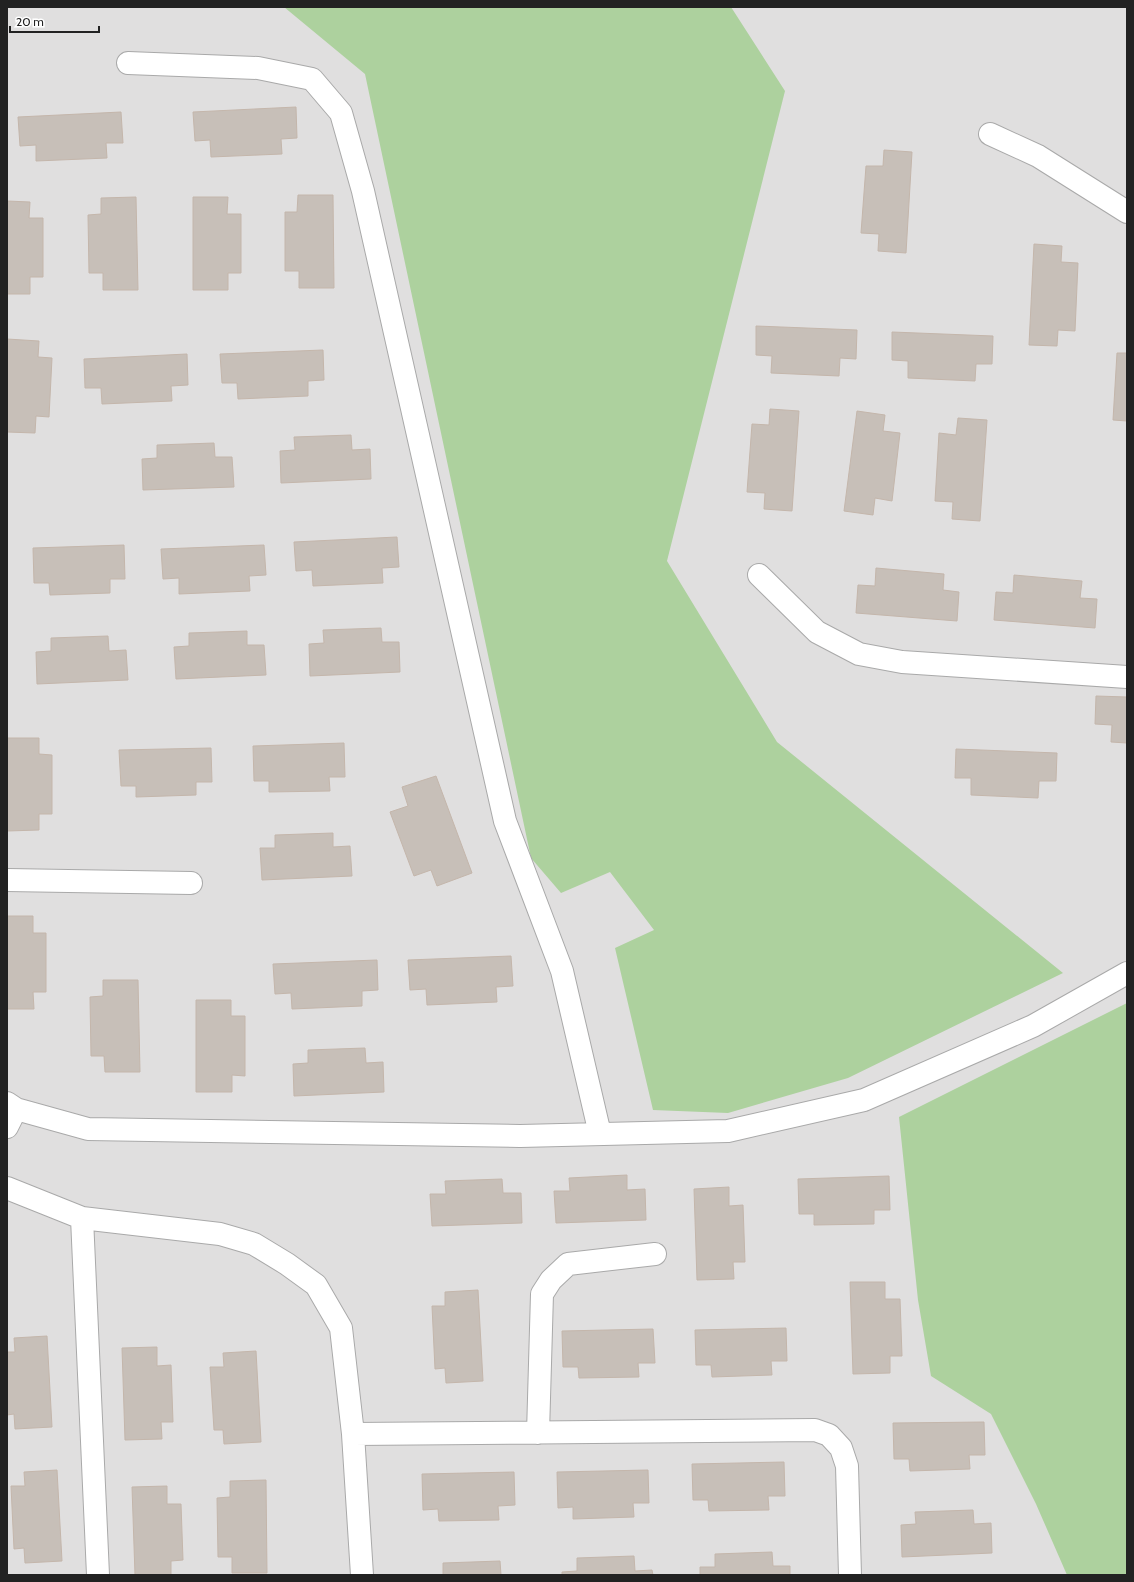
<svg xmlns="http://www.w3.org/2000/svg" width="1134" height="1582" viewBox="0 0 1134 1582" font-family="Cabin,sans-serif">
  <style>
    .residential { fill: #e0dfdf }
    .forest { fill: #add19e }
    .building { fill: #c7bfb8; stroke: #c4b6ab }
    .lines { fill: none; stroke-linecap: round; stroke-linejoin: round }
    .minor-casing { stroke: #a9a9a9; stroke-width: 24 }
    .minor { stroke: #fff; stroke-width: 22 }
  </style>
  <rect width="100%" height="100%" fill="#f2efe9"/>
  <path class="residential" d="M7,7h1120v1568h-1120z"/>
  <path class="forest" d="M284,7h447l54,84 -118,470 110,181 286,231 -215,105 -120,35 -75,-3 -38,-162 39,-18 -44,-58 -49,21 -30,-35 -166,-784z
    M1127,1003v572h-60l-31,-71 -45,-90 -60,-38 -13,-76 -19,-183z"/>
  <path class="building" d="M296,107l1,31 -16,1 1,15 -71,3 -1,-17 -15,1 -2,-29z
    M121,112l2,31h-17l1,15 -71,3v-16l-16,1 -2,-29z
    M884,150l28,2 -6,101 -28,-2 1,-17 -18,-1 5,-67h17z
    M298,195h35l1,93h-35v-17h-14v-59h12z
    M136,197l2,93h-35v-17h-14l-1,-58 13,-1v-16z
    M193,197h35l-1,17h14v59h-13v17h-35z
    M7,201l23,1 -1,16h14v59h-13v17h-23z
    M1034,244l28,2 -1,16 17,1 -3,68 -17,-1 -1,16 -28,-1z
    M756,326l101,4 -1,29 -16,-1 -1,18 -68,-3 1,-17 -16,-1z
    M892,332l101,4 -1,28h-16l-1,17 -67,-3v-17l-16,-1z
    M7,339l32,2 -1,16 14,1 -3,59 -13,-1 -1,17 -28,-1z
    M323,350l1,30 -16,1v15l-70,3 -1,-16h-15l-2,-29z
    M1117,353h10v68l-14,-1z
    M187,354l1,31 -17,1 1,15 -70,3 -1,-16h-16l-1,-29z
    M770,409l29,2 -7,100 -28,-2 1,-16 -18,-1 5,-68 17,1z
    M857,411l28,4 -2,16 17,2 -8,68 -17,-3 -2,17 -29,-4z
    M958,418l29,2 -7,101 -28,-2 1,-17 -18,-1 4,-68 17,2z
    M351,435l1,15 18,-1 1,30 -90,4 -1,-32 15,-1 -1,-13z
    M214,443l1,14h17l2,30 -91,3 -1,-31 15,-1v-13z
    M397,537l2,30 -17,1 1,15 -70,3 -1,-16 -16,1 -2,-29z
    M124,545l1,34h-15v14l-60,2 -1,-12h-15l-1,-35z
    M264,545l2,30 -17,1 1,15 -71,3v-16l-16,1 -2,-30z
    M876,568l68,6 -1,16 16,2 -2,29 -101,-8 2,-28 17,1z
    M1014,575l68,6 -2,17 17,1 -2,29 -101,-8 2,-28 17,1z
    M381,628l1,14h17l1,30 -90,4 -1,-32 15,-1 -1,-13z
    M247,631v14h17l2,30 -90,4 -2,-32 15,-1v-13z
    M108,636l1,15 17,-1 2,30 -91,4 -1,-32 15,-1v-13z
    M1096,696l31,1v46l-16,-1 1,-17 -17,-1z
    M7,738h32v16l13,1v59h-13v16l-32,1z
    M344,743l1,34h-16l1,14 -61,1v-11h-15l-1,-35z
    M211,748l1,34h-16v13l-60,2v-11h-15l-2,-36z
    M956,749l101,4 -1,28h-17l-1,17 -67,-3v-17h-16z
    M436,776l36,97 -35,13 -6,-16 -17,6 -24,-64 18,-6 -6,-19z
    M333,833v14l17,-1 2,30 -90,4 -2,-32h15v-13z
    M7,916h26v17h13v59h-13l1,17h-27z
    M511,956l2,30 -17,1 1,15 -70,3 -1,-16 -16,1 -2,-30z
    M377,960l1,30 -16,1v15l-70,3 -1,-16 -16,1 -2,-30z
    M103,980h35l2,92h-35l-1,-16h-13l-1,-59 13,-1z
    M196,1000h35v16h14v60l-13,-1v17h-36z
    M365,1048l1,15 17,-1 1,30 -90,4 -1,-32 15,-1v-13z
    M627,1175v15l18,-1 1,31 -90,3 -2,-32h16l-1,-13z
    M889,1176l1,34h-16v14l-60,1v-11h-15l-1,-35z
    M502,1179l1,14h18l1,30 -90,3 -2,-32h16l-1,-13z
    M729,1187v19l14,-1 2,57h-12l1,17 -37,1 -3,-91z
    M850,1282h35v17h15l2,57h-12v17l-37,1z
    M478,1290l5,91 -37,2 -1,-15 -10,1 -3,-63h13v-14z
    M786,1328l1,33h-16l1,14 -60,2 -1,-12h-15l-1,-35z
    M653,1329l2,34h-17l1,14 -60,1 -1,-11h-15l-1,-36z
    M47,1336l5,91 -37,2 -1,-15 -7,1v-63h8l-1,-14z
    M157,1347v19l14,-1 2,57h-12l1,17 -37,1 -3,-92z
    M256,1351l5,91 -37,2 -1,-14h-9l-4,-63h14l-1,-14z
    M984,1422l1,33h-16l1,14 -60,2 -1,-12h-15l-1,-36z
    M784,1462l1,34h-17l1,14 -60,1 -1,-11h-15l-1,-36z
    M57,1470l5,91 -37,2 -1,-15 -10,1 -3,-63h14l-1,-14z
    M648,1470l1,33h-16l1,14 -61,2v-12l-15,1 -1,-36z
    M514,1472l1,33 -17,1 1,14 -60,1 -1,-12 -15,1 -1,-36z
    M266,1480l1,93h-35v-16h-14l-1,-59 13,-1v-16z
    M167,1486v18h14l2,56 -12,1v14h-36l-3,-88z
    M973,1510l1,14 17,-1 1,30 -90,4 -1,-32 15,-1 -1,-12z
    M772,1552l1,14h17v9h-90v-8h15v-13z
    M634,1556l1,15 17,-1 1,5h-91v-3l15,-1v-13z
    M500,1561l1,14h-58v-12z"/>
  <g class="lines">
    <defs>
      <path id="minor" d="M128,63l130,5 54,11 29,34 22,78 142,630 57,150 38,163
        M990,134l48,22 89,56
        M759,575l58,57 42,22 43,8 225,15
        M7,880l184,3
        M7,1103l9,6 72,20 432,7 208,-5 136,-31 169,-74 94,-53
        M7,1127l9,-18
        M7,1188l75,30 138,16 34,10 33,20 29,21 25,43 12,106 9,141
        M82,1218l16,357
        M538,1433l4,-139 9,-14 17,-16 87,-10
        M353,1434l462,-4 14,5 12,13 6,18 3,109"/>
    </defs>
    <use href="#minor" class="minor-casing"/>
    <use href="#minor" class="minor"/>
  </g>
  <rect width="1134" height="1582" fill="none" stroke="#222222" stroke-width="16"/>
  <path d="M10 26v6h89v-6" fill="none" stroke="#222222" stroke-width="2"/>
  <text x="16" y="26" font-size="12" fill="#222222" stroke="#ffffff" stroke-width="3" paint-order="stroke">20 m</text>
</svg>
